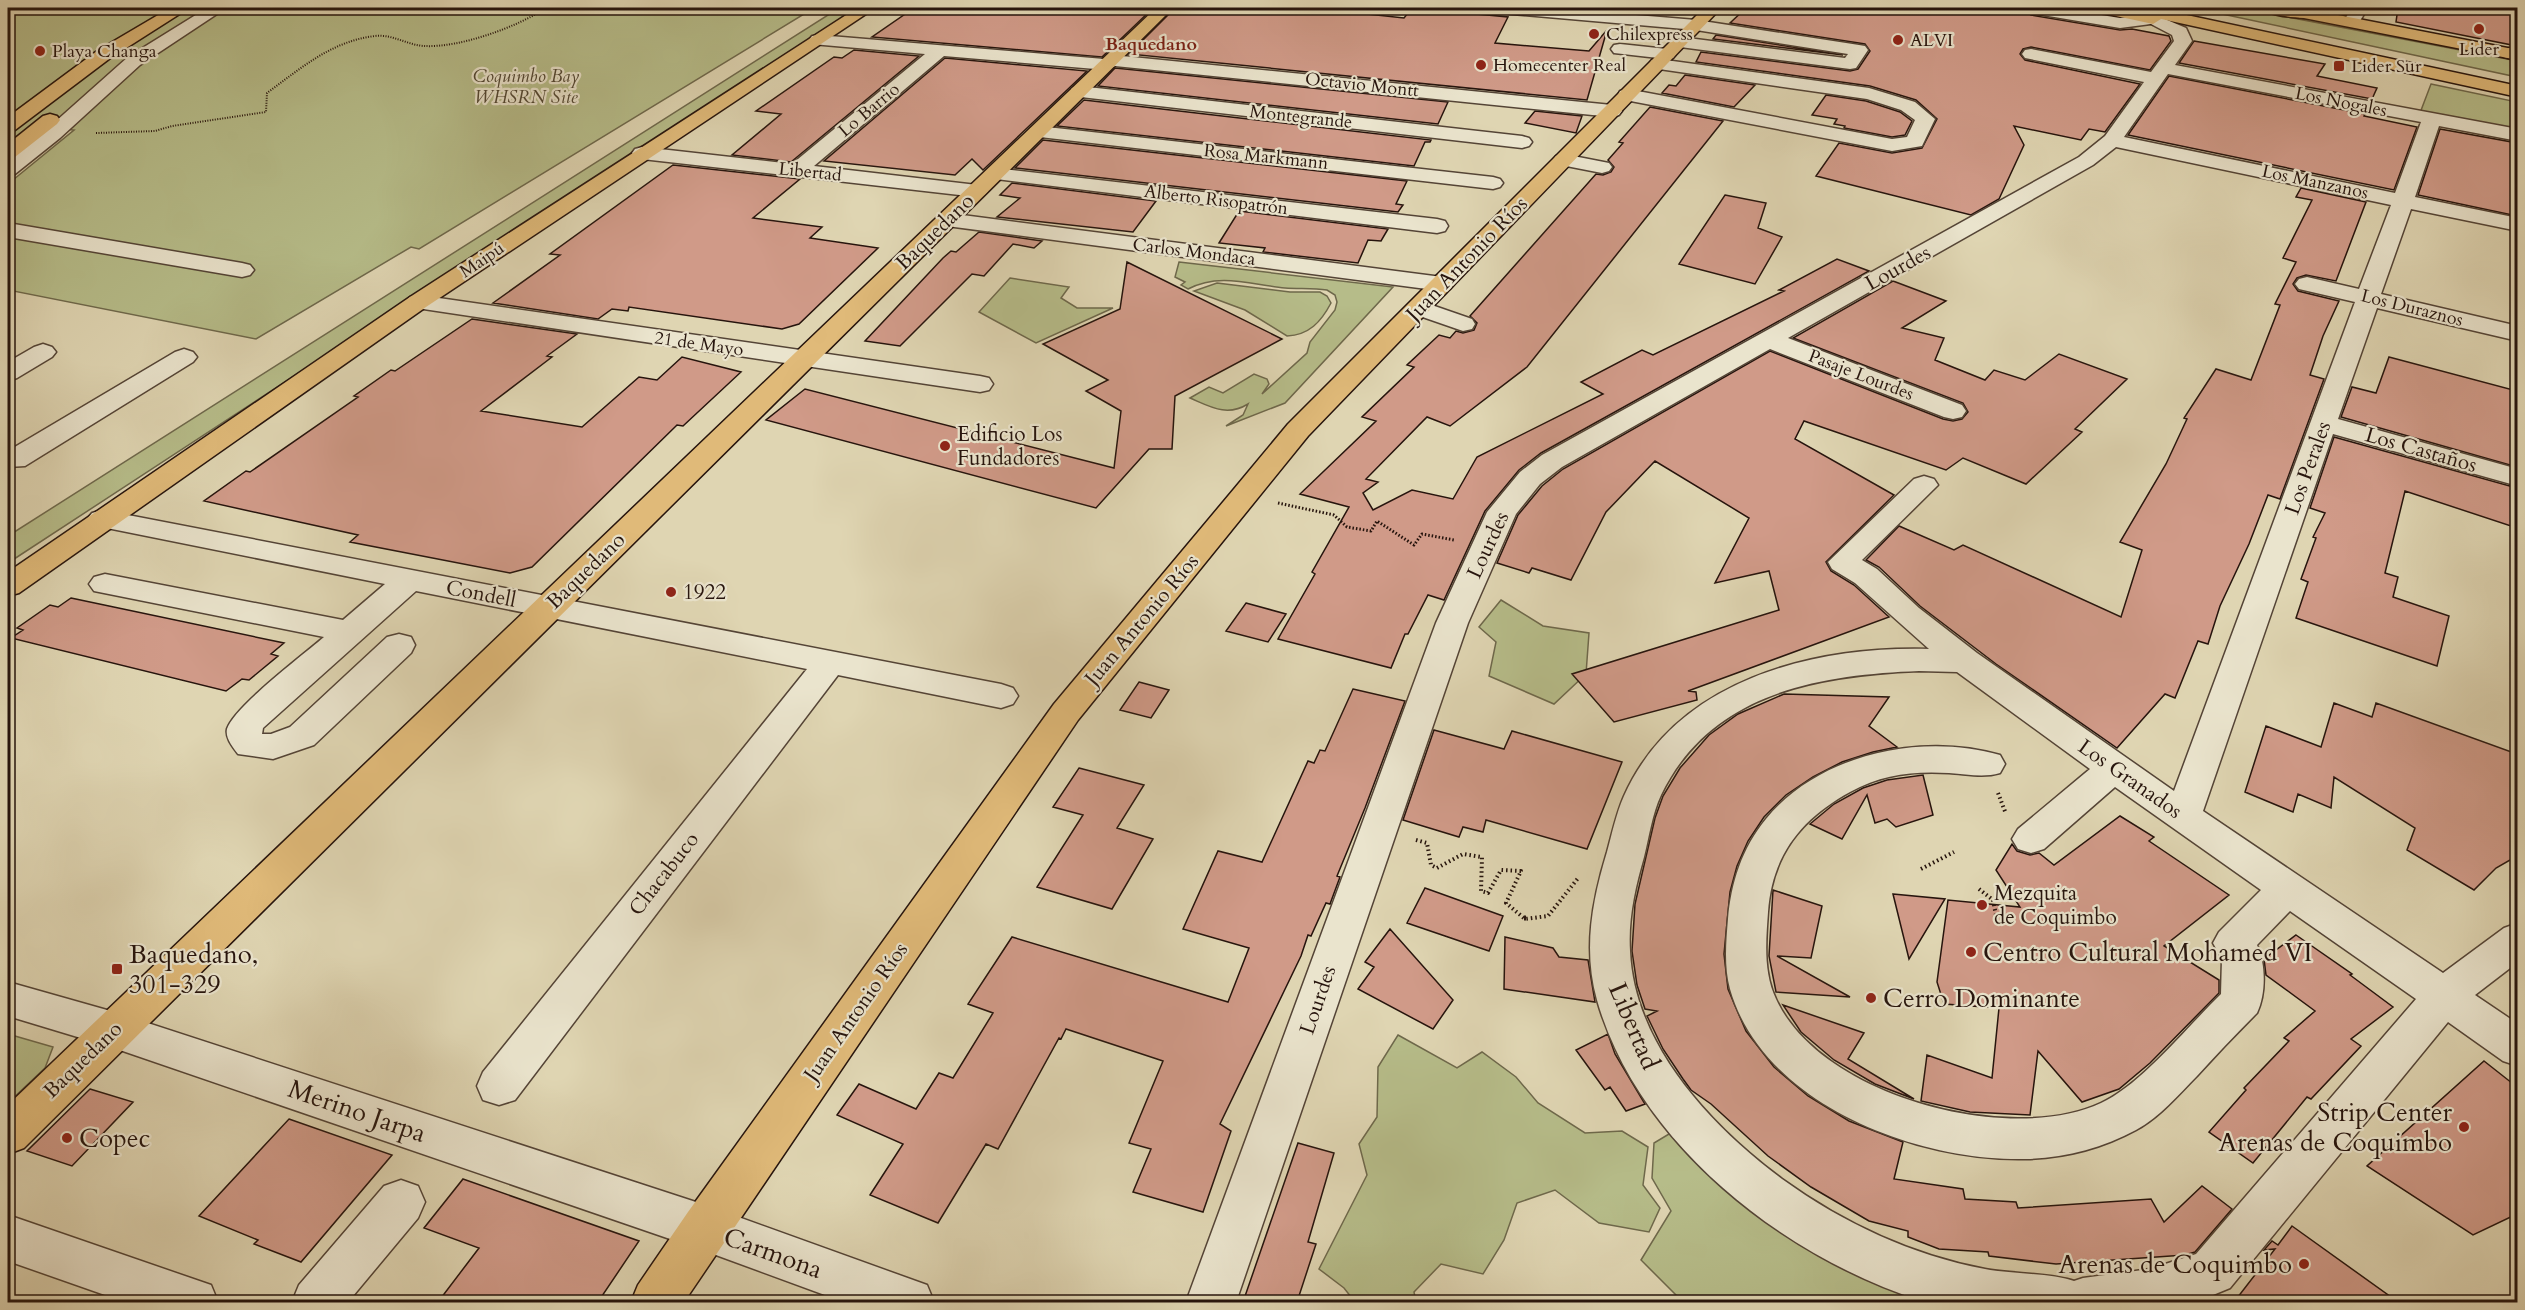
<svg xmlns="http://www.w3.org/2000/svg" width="2525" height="1310" viewBox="0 0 2525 1310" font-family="Cardo,serif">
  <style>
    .green { fill: #b6bc89; stroke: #6e684b; stroke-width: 1.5 }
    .building { fill: #d09a88; stroke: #26140d; stroke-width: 1.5 }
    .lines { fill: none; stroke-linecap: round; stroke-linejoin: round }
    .minor-casing { stroke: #544436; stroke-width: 3 }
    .major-casing { stroke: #26140d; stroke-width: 3 }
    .highway-casing { stroke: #26140d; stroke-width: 3 }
    .path-far3 { stroke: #26140d; stroke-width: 2; stroke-dasharray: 1 1.5; stroke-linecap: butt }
    .path-far2 { stroke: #26140d; stroke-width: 3; stroke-dasharray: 1.5 2; stroke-linecap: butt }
    .path-far1 { stroke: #26140d; stroke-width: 4; stroke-dasharray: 1.5 3; stroke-linecap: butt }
    .path { stroke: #26140d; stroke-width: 5; stroke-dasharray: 2 4; stroke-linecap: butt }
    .minor { fill: #eae4cd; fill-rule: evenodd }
    .major { fill: #e0ba79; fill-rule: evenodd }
    .highway { fill: #e0ba79; fill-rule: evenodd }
    .poi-dot { fill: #8f2418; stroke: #eae4cd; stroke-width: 2 }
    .labels { text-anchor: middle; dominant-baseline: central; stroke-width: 4.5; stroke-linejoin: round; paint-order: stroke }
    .far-poi-label { font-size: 18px; fill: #26140d; stroke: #eae4cd; text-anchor: start }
    .far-neighbourhood-label { font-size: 18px; font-weight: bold; fill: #7a1f14; stroke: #eae4cd }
    .far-park-label { font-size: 18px; font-style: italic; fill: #514632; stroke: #eae4cd }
    .far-street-label { font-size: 18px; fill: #26140d; stroke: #eae4cd }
    .street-label { font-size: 21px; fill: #26140d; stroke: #eae4cd }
    .poi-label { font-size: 21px; fill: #26140d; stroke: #eae4cd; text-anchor: start }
    .near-poi-label { font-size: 26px; fill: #26140d; stroke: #eae4cd; text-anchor: start }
    .near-street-label { font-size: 26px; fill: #26140d; stroke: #eae4cd }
  </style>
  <rect width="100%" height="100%" fill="#dfd5b2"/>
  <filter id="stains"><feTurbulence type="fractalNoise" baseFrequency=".00333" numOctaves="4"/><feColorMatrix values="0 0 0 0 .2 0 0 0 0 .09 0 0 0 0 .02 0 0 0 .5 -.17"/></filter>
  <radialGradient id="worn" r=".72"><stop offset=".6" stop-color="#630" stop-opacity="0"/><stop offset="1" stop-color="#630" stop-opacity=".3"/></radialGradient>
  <path class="green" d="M8,8h806l-395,241 -8,-2 -155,92 -248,-49v-106l66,-54 -25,-2 -41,24z
    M839,8h18l-849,555v-27z
    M2194,8h47l261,50 15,3v16z
    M2431,84l86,18v28l-97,-17z
    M1179,262l214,25 -108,116 -59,23 17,-11 5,-11c-21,13 -37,3 -58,-6l19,-11 14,6 31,-19 13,5 2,5 -7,10 45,-41 3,-11 25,-32 2,-8 -2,-7 -8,-5c-14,-2 -28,-1 -42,-2 -33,-3 -65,-16 -97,1l-7,-4 4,-3 -10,-5z
    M1010,278l59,9 -8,11 16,10h36l-77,35 -57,-31z
    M1217,283l73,9h30l7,4 4,7c-10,19 -22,32 -44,33l-42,-26 -51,-19z
    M1501,600l42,26 46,7 -3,41 -32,30 -65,-28 7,-34 -17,-15z
    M8,1034l45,13 -8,21 -37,35z
    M1398,1035l59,33 25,-16 34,25 22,26 47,30 37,-2 26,16 -5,38 17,23 -11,24 -50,-9 -44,-33 -38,13 -13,37 -21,34 -42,-10 -27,28 2,10h-61l-11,-14 -25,-19 48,-94 -8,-31 18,-27 1,-50z
    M1679,1128l176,139 151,35h-323l-42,-42 30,-49 -19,-33 2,-35z"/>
  <path class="building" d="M914,8h239l-51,49 -230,-20z
    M1175,8h136l93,10 8,-10 96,9 -13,26 94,8 18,-21 -20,70 -458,-46z
    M1746,8h74l33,5 4,-5h164l10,7 89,15 12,-1 37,7 2,5 -21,29 -119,-23 -8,2 -3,5 5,6 115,24 -35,48 -16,-3 -8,11 -67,-14 10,19 -25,54 -28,16 -155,-39 23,-33 53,10 30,-5 15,-29 -21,-19 -46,-14 -174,-24 5,-10 149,19 8,-2 12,-18 -5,-7 -135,-21z
    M2398,8h119v38l-121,-24z
    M1716,35l127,20 -130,-16z
    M2194,41l131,23 -8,12 60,12 -5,11 -193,-36z
    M854,50l65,6 -128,106 -59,-7 49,-41 -25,-3 78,-54 8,1z
    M945,58l142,13 -104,99 -11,-11 -17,16 -131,-14z
    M1115,68l333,34 -10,22 -340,-38z
    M1685,75l70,10 -21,22 -72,-14 7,-8 7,1z
    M2169,76l196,38 -1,2 53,11 -23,63 -266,-55z
    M1826,95l40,6 34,11 12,9 -7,14 -13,2 -48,-9 1,-2 -11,-2 3,-5 -25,-4z
    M1084,100l347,40 -1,2h-5l-11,24 -357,-40z
    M1650,107l73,14 -196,246 -77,59 -23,-9 -61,62 12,3 -15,11 10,17 39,-20 41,9 24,-42 126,-63 -22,-12 61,-32 11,5 131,-64 -5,-1 58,-31 32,12 -328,182 -22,17 -34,41 -41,89 -16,-5 -20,39h-3l-14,34 -113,-29 37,-65 -3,-2 37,-65 -49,-13 76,-73 -14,-4 52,-50 -7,-2 32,-30 11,3 6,-7 7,2 11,-3 3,-7 -7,-7 126,-142 7,1 8,-3 3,-5 -6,-7 15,-17 -4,-1z
    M1535,111l47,5 -6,17 -51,-10z
    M2440,129l77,14v73l-99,-21z
    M1043,140l364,41 -11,23 7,1 -5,7 -383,-44z
    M673,165l127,14 -47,39 69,9 -12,11 68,10 -79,76 -17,5 -153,-22 -1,4 -16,-2 -14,10 -105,-16 67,-48 -10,-1z
    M1012,183l144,18 -23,31 -136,-15 23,-19 -20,-3z
    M2301,188l65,14 -30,79 -30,-6 -9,3 -4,6 5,7 41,10 -16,35 -13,39 14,4 -44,120 -12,-4 -19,49 -29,62 -12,38 -10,-3 -23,57 -10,-4 -48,54 -121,-84 -76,-58 -41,-39 -13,-7 33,-34 55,24 9,-5 158,72 21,-67 -22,-8 46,-78 21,-45 -3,-1 32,-49 35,11 29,-75 -5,-1 21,-42 -13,-4 29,-58 -16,-3z
    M1725,195l41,8 -8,25 24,9 -27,47 -76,-20z
    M1239,211l149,18 -7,12 -13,-1 -10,23 -69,-8 -26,-3 2,-4 -46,-5z
    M979,232l63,9 -8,7 -21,-4 -29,32 -12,-2 -72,72 -35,-5 78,-83 8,-7 5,1z
    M1127,262l155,77 -107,57 -3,53h-23l-53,59 -330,-88 39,-31 309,79 7,-57 -35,-20 22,-11 -65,-36 77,-35z
    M1893,281l53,20 -44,27 42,10 -9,22 50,20 9,-10 31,10 34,-26 68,25 -52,50 7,3 -56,52 -63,-26 -17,12 -142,-49 -9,18 99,56 -68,67 5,9 23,14 35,32 -201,74 8,1 1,8 -83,22 -42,-48 207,-64 -10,-39 -54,12 34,-65 -94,-57 -49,51 -35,68 -39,-12 -3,5 -32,-10 21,-48 24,-29 21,-17 207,-118 173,68 10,2 9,-2 6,-7 -5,-9 -170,-65z
    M472,319l105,15 -30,22 5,1 -71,54 101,16 57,-50 18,3 25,-23 59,15 -58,54 -6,-1 -145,142 -22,6 -160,-31 8,-7 -154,-34 42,-30 4,1 108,-75 -4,-1 37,-26 4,1z
    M2389,357l128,34v76l-176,-50 11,-30 24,6z
    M2334,437l183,51v40l-112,-37 -20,82 13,4 -5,20 56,19 -12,50 -141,-48 12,-36 -7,-3 15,-41 -3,-1 12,-24 -15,-5z
    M71,598l213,45 -13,11 7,2 -29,24 -7,-1 -16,12 -215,-53 12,-8 -6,-2 33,-23 8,2z
    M1246,603l40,11 -18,28 -42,-11z
    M1139,682l30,8 -18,28 -31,-8z
    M1353,689l52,12 -40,107 -28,68 3,1 -10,27 -4,-1 -15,33 -3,-1 -7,21 -81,168 11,7 -28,81 -70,-20 18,-43 -22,-6 34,-82 -97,-32 -5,10 -2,-1 -61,111 -12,-5 -48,79 -68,-28 33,-51 -66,-29 22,-31 57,25 23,-36 14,5 40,-65 -25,-9 44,-67 216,65 21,-54 -66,-19 35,-78 44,11 46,-101 6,2 6,-13 5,1z
    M1784,694l105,3 -20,29 28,21 -24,5 -31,10 -29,15 -27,18 -22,22 -16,24 -11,25 -7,26 -6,62 4,35 18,42 28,36 34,29 41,25 54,21 -9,37 69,10 2,10 51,3 2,6 133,-9 13,23 38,-36 30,23 -37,43 -10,3 -129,9 -67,-8 -1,-4 -49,-3 -31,-12v-6l-39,-10 -58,-34 -43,-31 -57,-52 -20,-14 -8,-11 -20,-30 -15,-31 -1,-2 10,-5 -12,-2 -8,-24 -5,-34 3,-47 20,-86 8,-22 17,-28 29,-33 29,-21z
    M2334,703l38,14 4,-14 141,51v102l-21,12 -22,22 -67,-40 8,-22 -81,-51 -3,31 -33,-14 -5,18 -48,-20 21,-66 55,21z
    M1434,730l70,19 8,-18 110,31 -35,87 -101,-29 -3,12 -20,-5 -4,10 -56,-17z
    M1079,768l65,17 -27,43 36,11 -41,70 -75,-22 46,-72 -30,-8z
    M1923,775l10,40 -37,12 -9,-8 -12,4 -8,-28 -25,44 -32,-15 24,-20 29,-16 24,-8z
    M2120,816l34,21 -5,4 80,54 -65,51 55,34v13l-69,70 -31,26 -37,13 -44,-51 -8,64 -60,-3 -49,-11 6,-46 65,23 7,-70 -55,-4 -7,-22 11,-82 72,7 -24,-37 16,-26 5,7 13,4 9,-2 15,12z
    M1425,888l78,28 -14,35 -82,-28z
    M1773,890l49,16 -11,52 -34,-2 73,41 -74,-5 -7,-36z
    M1893,894l52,5 -36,60z
    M1390,929l63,71 -20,29 -75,-40 16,-22 -9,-5z
    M2296,935l56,39 -2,1 43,32 -42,32 10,7 -50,53 -4,-2 -54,66 -44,-31 37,-42 -2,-2 45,-47 -5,-3 31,-27 -49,-36 -2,-16z
    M1505,937l48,11 6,9 29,3 7,42 -91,-13z
    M1783,1005l81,28 -16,26 66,40 -39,-15 -41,-24 -33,-28z
    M1608,1034l7,20 30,50 -19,7 -16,-24 -5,3 -29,-40z
    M2484,1061l33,26v127l-44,21 -106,-69z
    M90,1089l43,13 -61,64 -45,-15z
    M289,1119l103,36 -91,107 -47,-18 4,-4 -59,-24z
    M1298,1143l36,10 -26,89 8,2 -19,58h-54z
    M463,1179l176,62 -41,61h-160l41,-54 -55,-20z
    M2292,1226l106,76h-164l41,-53 -11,1 8,-9 6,4z"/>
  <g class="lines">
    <defs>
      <path id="minor" d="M207,8h19l-86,57 -80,73 -45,36 -7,2v-16l38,-30 82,-73z
        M1493,8h59l144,12 163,25 6,1 3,4 -12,18 -6,1 -170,-22 -6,-1 -3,-4 3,-4 6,-1 165,21 3,-4 -152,-24 -195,-17z
        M2023,8h34l63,10 33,-4 33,14 6,13 -17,24 343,64v12l-79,-15 -24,71 103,21v13l-107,-22 -30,85 137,32v15l-141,-33 -39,111 180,50v17l-185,-52 -130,377 240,162 61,-45 14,-5v39l-43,33 43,29v42l-15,-5 -55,-39 -218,266 -34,14c-21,2 -44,0 -65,0 -44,0 -87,0 -131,0 -21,0 -60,5 -78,-1 -138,-44 -284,-157 -325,-301 -14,-50 -5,-99 10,-148 5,-18 9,-38 17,-56 52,-116 188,-150 305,-147l-74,-66 -23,-14 -4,-7 86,-83 10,-3 10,3 4,6 -76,75 15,9 42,39 58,45 197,138 181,-489 -56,-13 -4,-5 4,-5 8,-2 52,12 32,-84 -275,-58 -23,18 -305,173 174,67 4,6 -4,6 -9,2 -9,-2 -174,-68 -208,118 -22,17 -24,30 -48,109 -232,679h-50l250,-679 51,-111 33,-40 22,-17 537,-298 26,-21 39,-54 -119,-24 -3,-4 3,-4 6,-1 120,23 23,-31 -2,-6 -21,-11 -31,4 -89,-15zM2168,74l253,48 -26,71 -271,-56zM1919,671l38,1 133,97 -72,60 -6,10 6,10 13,4 13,-4 71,-62 146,103 -42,42 -6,11 9,16 -1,35c-33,32 -80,91 -120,109 -92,43 -281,-7 -325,-104 -13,-27 -10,-59 -8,-87 4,-57 33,-93 82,-120 32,-18 64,-21 99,-19 18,1 34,5 51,0l5,-9 -5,-9c-79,-23 -181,-1 -234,64 -24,29 -35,64 -38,100 -2,23 -4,48 2,70 33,116 188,173 297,170 37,-1 76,-11 109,-29 24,-13 42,-35 61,-54 19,-21 39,-42 60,-63 9,-19 9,-49 0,-68l33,-34 126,88 -220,255 -46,15 -67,9 -9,3c-21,-8 -64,-7 -89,-12 -74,-14 -142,-46 -203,-90 -71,-53 -148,-134 -152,-228 -2,-32 5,-63 14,-94 5,-20 8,-43 17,-62 49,-102 156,-120 258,-124z
        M2352,8l15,1 -10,17 -6,1 -8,-5z
        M818,35l286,24 8,-4 500,50 7,2 3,4 -3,4 -7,2 -497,-51 -8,4 -163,-14 -130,110 163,19 7,2 4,4 -4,4 -7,2 -335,-38 -7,-2 -3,-4 3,-4 7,-2 150,17 133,-110 -113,-10 -3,-4 3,-4z
        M1620,44l47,5 6,1 3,4 -3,4 -6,1 -53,-6 -3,-4 3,-4z
        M1658,59l211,29 46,14 20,17 -13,27 -30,5 -272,-52 -2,-4 2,-4 7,-2 265,50 15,-2 8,-17 -14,-10 -34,-11 -215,-31 -3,-4 3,-4z
        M1079,86l443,50 7,2 3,4 -3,4 -7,2 -450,-52 -2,-4 2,-4z
        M1038,126l455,51 7,2 3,4 -3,4 -7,2 -462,-53 -3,-4 3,-4z
        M1563,154l46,9 3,4 -3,4 -7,2 -46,-9 -3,-4 3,-4z
        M995,168l442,51 8,2 3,5 -3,5 -8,2 -449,-55 -3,-4 3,-4z
        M947,213l495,64 8,2 4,5 -4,5 -8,2 -503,-66 -3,-5 3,-5z
        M8,223l234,40 8,2 4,5 -4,5 -8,2 -234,-40z
        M418,295l562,81 9,2 4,6 -4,6 -9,2 -570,-85 -4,-5 4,-5z
        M1420,301l52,18 3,5 -3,5 -9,2 -52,-18 -3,-5 3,-5z
        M43,344l9,3 4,5 -4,5 -35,21 -9,3v-19l26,-15z
        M184,349l9,3 4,5 -4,5 -168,104 -17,1v-16l167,-99z
        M102,510l899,174 12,4 5,8 -5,8 -12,4 -163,-33 -323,425 -16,5 -16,-5 -6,-14 6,-14 324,-403 -391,-78 -153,137 -1,6h9l19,-7 97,-90 12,-3 12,3 4,8 -4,8 -97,92 -41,14 -35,-5c-5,-7 -13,-16 -11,-25 7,-22 76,-74 97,-92l-230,-46 -5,-7 5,-7 11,-3 238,46 42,-36 -293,-59 -5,-6 5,-6z
        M8,982l106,30 591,193 222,80 7,17h-90l-139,-51 -591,-203 -106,-32z
        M401,1180l17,6 7,16 -7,16 -70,84h-56l7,-17 85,-99z
        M8,1215l203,70 7,17h-93l-117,-41z"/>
      <path id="major" d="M170,8h19l-80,51 -94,71 -7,2v-15l89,-66z
        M857,8h18l-449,299 -407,286 -11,3v-24l402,-275z
        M1156,8h17l-1149,1140 -16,6v-49z
        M1704,8h17l-413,428 -230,284 -394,582h-53l7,-17 50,-73 366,-508 180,-215 54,-65z
        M2091,8h30l38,7 2,4 -8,5 -60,-13z
        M2271,8h31l216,42v10l-239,-47z
        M50,114l7,2 3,4 -3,4 -42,33 -7,2v-15l35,-28z"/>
      <path id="highway" d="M2126,8h28l364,78v11l-384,-84z
        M2262,8h40l17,2 2,4c-6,8 -53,2 -59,-6z
        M2510,48l8,2v10l-14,-3 -3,-4 3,-4z"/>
    </defs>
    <use href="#minor" class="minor-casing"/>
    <use href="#major" class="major-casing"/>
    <use href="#highway" class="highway-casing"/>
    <path class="path-far3" d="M96,133l59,-2 17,-5 94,-14 1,-19c34,-25 65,-52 108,-57 18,-2 32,9 49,10 36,2 93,-19 122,-38"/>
    <path class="path-far2" d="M1278,503l56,12 13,12 24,4 6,-10 37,24 8,-11 32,6"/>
    <path class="path-far1" d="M1998,793l8,21
      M1416,840l11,3 4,22 6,3 26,-14 19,3 -1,34 7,2 13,-23 20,1 -15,32 19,16 23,-3 31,-39
      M1921,869l33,-17
      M1979,889l14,11 3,15"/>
    <path class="path" d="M1524,918h6"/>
    <use href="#minor" class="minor"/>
    <use href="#major" class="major"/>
    <use href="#highway" class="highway"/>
  </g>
  <g class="poi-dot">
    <circle cx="2479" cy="29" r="6"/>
    <circle cx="1594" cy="34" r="6"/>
    <circle cx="1898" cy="40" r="6"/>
    <circle cx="40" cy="51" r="6"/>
    <circle cx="1481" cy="65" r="6"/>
    <rect x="2333" y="60" width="12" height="12" rx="3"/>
    <circle cx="945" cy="446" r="6"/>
    <circle cx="671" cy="592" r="6"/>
    <circle cx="1982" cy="905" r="6"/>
    <circle cx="1971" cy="952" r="6"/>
    <rect x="111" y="963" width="12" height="12" rx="3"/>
    <circle cx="1871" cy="998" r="6"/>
    <circle cx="2464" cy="1127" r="6"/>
    <circle cx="67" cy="1138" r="6"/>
    <circle cx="2304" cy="1264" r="6"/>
  </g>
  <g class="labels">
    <g class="far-poi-label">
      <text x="1606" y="34">Chilexpress</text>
      <text x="1910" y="40">ALVI</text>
      <text x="2479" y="49" text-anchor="middle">Lider</text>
      <text x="52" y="51">Playa Changa</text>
      <text x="1493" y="65">Homecenter Real</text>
      <text x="2351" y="66">Lider Sur</text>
    </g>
    <g class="far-neighbourhood-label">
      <text x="1151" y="44">Baquedano</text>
    </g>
    <g class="far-park-label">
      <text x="526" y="76">Coquimbo Bay<tspan x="526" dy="21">WHSRN Site</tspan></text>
    </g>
    <g class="far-street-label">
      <text transform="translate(1362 85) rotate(6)">Octavio Montt</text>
      <text transform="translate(2341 102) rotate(11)">Los Nogales</text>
      <text transform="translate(869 110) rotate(-40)">Lo Barrio</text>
      <text transform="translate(1301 117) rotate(6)">Montegrande</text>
      <text transform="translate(1266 157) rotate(6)">Rosa Markmann</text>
      <text transform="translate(810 172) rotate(6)">Libertad</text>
      <text transform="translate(2315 182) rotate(12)">Los Manzanos</text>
      <text transform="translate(1216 200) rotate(7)">Alberto Risopatrón</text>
      <text transform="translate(1194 252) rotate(7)">Carlos Mondaca</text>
      <text transform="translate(482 260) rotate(-34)">Maipú</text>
      <text transform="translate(2412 308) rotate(14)">Los Duraznos</text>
      <text transform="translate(699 344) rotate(8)">21 de Mayo</text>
      <text transform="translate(1861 375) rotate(21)">Pasaje Lourdes</text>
    </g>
    <g class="street-label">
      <text transform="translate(935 232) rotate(-44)">Baquedano</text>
      <text transform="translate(1467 259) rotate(-46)">Juan Antonio Ríos</text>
      <text transform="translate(1898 268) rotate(-29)">Lourdes</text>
      <text transform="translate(2421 450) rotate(16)">Los Castaños</text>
      <text transform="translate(2308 468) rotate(-70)">Los Perales</text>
      <text transform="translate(1488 545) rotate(-65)">Lourdes</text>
      <text transform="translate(586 571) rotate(-44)">Baquedano</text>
      <text transform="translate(481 594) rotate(11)">Condell</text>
      <text transform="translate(1142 620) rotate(-50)">Juan Antonio Ríos</text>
      <text transform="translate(2130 779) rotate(35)">Los Granados</text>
      <text transform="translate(664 874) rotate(-52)">Chacabuco</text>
      <text transform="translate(1318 1000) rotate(-71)">Lourdes</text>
      <text transform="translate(856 1012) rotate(-55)">Juan Antonio Ríos</text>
      <text transform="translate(83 1060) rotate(-44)">Baquedano</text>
    </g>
    <g class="poi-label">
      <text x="957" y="434">Edificio Los<tspan x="957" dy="24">Fundadores</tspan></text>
      <text x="683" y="592">1922</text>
      <text x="1994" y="893">Mezquita<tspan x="1994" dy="24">de Coquimbo</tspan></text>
    </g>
    <g class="near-poi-label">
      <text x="1983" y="952">Centro Cultural Mohamed VI</text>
      <text x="129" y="954">Baquedano,<tspan x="129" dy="30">301-329</tspan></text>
      <text x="1883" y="998">Cerro Dominante</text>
      <text x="2452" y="1112" text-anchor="end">Strip Center<tspan x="2452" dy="30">Arenas de Coquimbo</tspan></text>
      <text x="79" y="1138">Copec</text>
      <text x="2292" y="1264" text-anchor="end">Arenas de Coquimbo</text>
    </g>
    <g class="near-street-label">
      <text transform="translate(1634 1026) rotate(67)">Libertad</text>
      <text transform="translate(357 1111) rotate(19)">Merino Jarpa</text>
      <text transform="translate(773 1253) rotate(20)">Carmona</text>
    </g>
  </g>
  <rect width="2525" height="1310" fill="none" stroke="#dfd5b2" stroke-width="30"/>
  <rect x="9" y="9" width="2507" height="1292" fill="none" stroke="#26140d" stroke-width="3"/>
  <rect x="15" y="15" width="2495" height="1280" fill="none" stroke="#26140d" stroke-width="1.5"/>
  <rect width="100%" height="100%" filter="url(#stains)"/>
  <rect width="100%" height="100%" fill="url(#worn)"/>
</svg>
